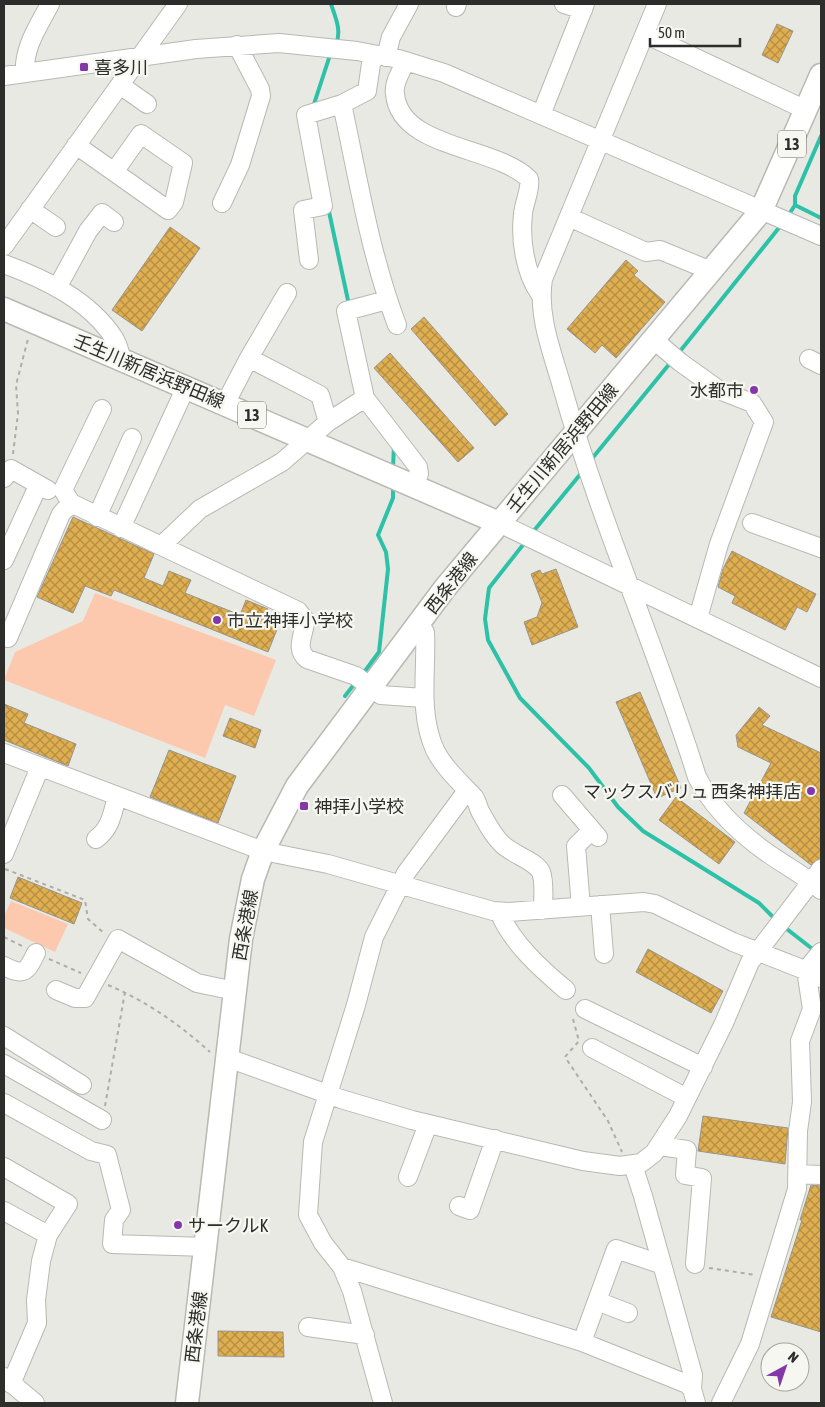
<svg xmlns="http://www.w3.org/2000/svg" width="825" height="1407" viewBox="0 0 825 1407" font-family="'Asap Condensed','Noto Sans JP',sans-serif">
  <style>
    .park { fill: #fcc9af }
    .lines { fill: none; stroke-linecap: round; stroke-linejoin: round }
    .stream { stroke: #2dc1a8; stroke-width: 4 }
    .building { fill: url(#building-cross-hatch); stroke: #98958f }
    .minor-casing { stroke: #b8b9b3; stroke-width: 20 }
    .major-casing { stroke: #b8b9b3; stroke-width: 25 }
    .path { stroke: #adada9; stroke-width: 2; stroke-dasharray: 4 4; stroke-linecap: butt }
    .minor { stroke: #fff; stroke-width: 18 }
    .major { stroke: #fff; stroke-width: 22 }
    .poi-dot { fill: #8338aa; stroke: #f6f7f0; stroke-width: 2 }
    .labels { text-anchor: middle; dominant-baseline: central; stroke-width: 4.5; stroke-linejoin: round; paint-order: stroke }
    .shield { fill: #f6f7f0; stroke: #696a66; stroke-width: 1 }
    .shield-label { font-size: 16px; font-weight: bold; fill: #2d2d2b }
    .poi-label { font-size: 18px; fill: #2d2d2b; stroke: #f6f7f0; text-anchor: start }
    .street-label { font-size: 18px; fill: #2d2d2b; stroke: #f6f7f0 }
  </style>
  <defs>
    <pattern id="building-cross-hatch" width="8" height="8" patternUnits="userSpaceOnUse" patternTransform="scale(1.25)"><rect width="8" height="8" fill="#deae50"/><path d="M0 0l8 8M0 8l8-8" fill="none" stroke="#b48e43"/></pattern>
  </defs>
  <rect width="100%" height="100%" fill="#e8e9e3"/>
  <path class="park" d="M95,593l181,67 -22,56 -29,-11 -20,53 -201,-78 11,-28 68,-31z
    M11,901l57,23 -13,28 -51,-24v-12z"/>
  <g class="lines">
    <path class="stream" d="M331,4c4,12 11,27 5,40
      M313,107l18,-55
      M795,205l26,13
      M328,207l21,98
      M788,216l7,-11v-9l26,-60
      M677,355l105,-131
      M590,461l81,-99
      M393,468l1,-23
      M532,533l51,-62
      M526,541l-37,47 -4,31 3,21 32,58 69,70 29,39 25,24 116,72 17,17
      M362,675l17,-23 9,-83 -2,-17 -8,-17 15,-37v-13
      M345,696l11,-14
      M783,926l32,25"/>
  </g>
  <path class="building" d="M777,24l16,7 -15,32 -16,-8z
    M170,227l30,21 -58,83 -30,-21z
    M626,260l12,11 -4,4 31,27 -49,56 -14,-13 -7,8 -28,-24z
    M424,317l84,97 -13,12 -84,-97z
    M390,353l84,95 -16,14 -84,-94z
    M73,517l81,37 -10,24 19,8 6,-15 22,9 -6,13 55,22 6,-15 22,9 -5,13 15,5 -10,25 -154,-62 -3,6 -26,-10 -12,27 -36,-16z
    M732,551l84,43 -9,18 -10,-5 -12,23 -53,-27 3,-7 -17,-9 5,-18z
    M556,569l22,58 -46,18 -8,-23 13,-5 5,-14 -11,-29 9,-4 2,4z
    M640,692l41,96 -24,10 -41,-96z
    M4,704l24,10 -4,9 52,21 -8,22 -64,-26z
    M759,707l11,9 -8,9 59,28v104l-10,8 -67,-52 27,-50 -33,-16 -2,-12z
    M230,718l31,12 -6,18 -32,-12z
    M169,750l67,26 -18,47 -68,-26z
    M676,797l59,45 -16,22 -60,-44z
    M18,877l64,26 -8,21 -64,-26z
    M648,949l75,42 -12,22 -75,-41z
    M703,1116l85,12 -3,36 -87,-13z
    M811,1185l10,1v146l-50,-15 31,-97h-2z
    M218,1331l65,1 1,25 -66,-1z"/>
  <g class="lines">
    <defs>
      <path id="minor" d="M564,4l19,6
        M657,4l-114,275c-6,38 10,75 20,111 37,131 93,256 134,387 14,27 36,50 61,69 20,16 44,27 63,44
        M456,7l1,-3
        M645,34l161,76
        M386,57l5,-20 18,-33
        M406,62c-5,9 -13,21 -11,32 5,55 101,52 134,85 2,11 -5,23 -6,35 -3,26 2,59 17,80
        M25,73c-2,-25 14,-48 25,-69
        M4,76l192,-27 83,-6 78,8 42,8 45,14 377,163
        M120,85l27,19
        M342,104c16,74 28,150 55,221
        M541,115l44,-111
        M76,145l92,65 6,-8 9,-39 -42,-29 -27,38
        M222,203l18,-38 21,-69 -1,-7 -23,-44
        M30,209l26,18
        M569,217l77,35 14,-2 51,21
        M4,246l174,-242
        M309,260l-6,-50 20,-4 -17,-91 36,-11 25,-13 4,-27 5,-9
        M4,264c41,15 85,36 110,74 4,6 6,15 8,22
        M57,288l31,-57 14,-18 12,9
        M387,300l-41,11 19,87 53,69 1,7 -5,10
        M654,340l26,22 39,28 33,13 12,19 -45,122 -21,74
        M249,358l71,37 8,27
        M809,359l12,6
        M225,404l24,-46 38,-65
        M4,478l7,-9 37,21
        M71,503l-8,-13 39,-81
        M97,517l35,-79
        M499,523l322,155
        M752,523l69,25
        M121,528l65,-141
        M161,546l39,-37 82,-47 46,-40 37,-24
        M4,560l34,-74
        M418,625l7,7c2,40 -7,80 10,118 9,18 26,33 39,47 3,4 4,10 6,14 6,11 12,23 21,32 11,12 34,17 40,29 4,10 2,27 2,38
        M4,637l4,1 53,-124 10,-11 227,108 7,9c0,14 -11,28 2,39l49,17 25,19 43,3
        M4,753l259,98 65,13 165,47 16,1 135,-10 11,2 78,38 82,32 6,4
        M562,795l36,42
        M96,839c15,-11 16,-25 21,-42
        M4,854l36,-87
        M600,905l4,49
        M581,907l-5,-61 16,-16
        M499,912c13,31 42,57 67,78
        M4,966c21,11 23,5 32,-13
        M56,990l19,8h10l33,-59 79,44 38,8
        M585,1009l118,58
        M4,1036l78,49
        M592,1048l95,50
        M228,1058l113,41 71,21 171,41 37,5 21,-3 13,-10 24,-37 46,-93 26,-61 71,-93
        M4,1064l98,56
        M4,1103l87,48 16,4 14,55 -7,10 -2,24 94,3
        M660,1146l27,4 -2,25 17,3 -7,86
        M633,1165l10,31 50,179 -1,14 4,14
        M4,1167l64,37 -20,31 -44,-24
        M798,1174l23,1
        M408,1177l20,-53
        M459,1206l11,4 25,-71
        M342,1267l240,75 105,42 5,5
        M597,1301l31,12
        M308,1327l57,8
        M582,1342l34,-93 44,15
        M4,1377l31,26
        M11,1384l26,-61 -1,-23 5,-39 7,-26
        M383,1403l-31,-112 -10,-24 -19,-24 -15,-28 5,-73 43,-137 18,-68 32,-64 60,-81
        M721,1403l29,-59 47,-155 1,-58 4,-29 -2,-61 12,-32 -6,-39 15,-18"/>
      <path id="major" d="M4,309l495,214
        M187,1403l54,-464 12,-60 10,-28 34,-65 148,-198 316,-377 60,-136"/>
    </defs>
    <use href="#minor" class="minor-casing"/>
    <use href="#major" class="major-casing"/>
    <path class="path" d="M13,454l5,-41 -2,-28 12,-46
      M5,869l80,31 3,19 17,15
      M4,937l20,10
      M49,959l32,14
      M108,985c38,16 71,39 102,67
      M573,1019l6,22 -14,16 43,64 14,31
      M105,1106l20,-114
      M709,1268l47,7"/>
    <use href="#minor" class="minor"/>
    <use href="#major" class="major"/>
  </g>
  <g class="poi-dot">
    <rect x="79" y="62" width="10" height="10" rx="2.5"/>
    <circle cx="754" cy="390" r="5"/>
    <circle cx="217" cy="620" r="5"/>
    <circle cx="811" cy="791" r="5"/>
    <rect x="299" y="801" width="10" height="10" rx="2.5"/>
    <circle cx="178" cy="1225" r="5"/>
  </g>
  <g class="labels">
    <g class="shield">
      <rect x="778" y="130.5" width="28" height="27" rx="4"/>
      <rect x="238" y="401.5" width="28" height="27" rx="4"/>
    </g>
    <g class="shield-label">
      <text x="792" y="144">13</text>
      <text x="252" y="415">13</text>
    </g>
    <g class="poi-label">
      <text x="94" y="67">喜多川</text>
      <text x="744" y="390" text-anchor="end">水都市</text>
      <text x="227" y="620">市立神拝小学校</text>
      <text x="801" y="791" text-anchor="end">マックスバリュ 西条神拝店</text>
      <text x="314" y="806">神拝小学校</text>
      <text x="188" y="1225">サークルK</text>
    </g>
    <g class="street-label">
      <text transform="translate(149 371) rotate(23)">壬生川新居浜野田線</text>
      <text transform="translate(562 448) rotate(-50)">壬生川新居浜野田線</text>
      <text transform="translate(451 583) rotate(-52)">西条港線</text>
      <text transform="translate(245 925) rotate(-80)">西条港線</text>
      <text transform="translate(196 1327) rotate(-83)">西条港線</text>
    </g>
  </g>
  <rect width="825" height="1407" fill="none" stroke="#2d2d2b" stroke-width="10"/>
  <g transform="translate(785 1367) rotate(40)"><circle r="24" fill="#f6f7f0" stroke="#a6a6a1"/>
  <path d="M0-4L9 19L0 12L-9 19Z" fill="#8338aa"/>
  <text y="-8" font-size="14" font-weight="bold" text-anchor="middle" fill="#2d2d2b">N</text>
  </g>
  <path d="M650 38v8h90v-8" fill="none" stroke="#2d2d2b" stroke-width="2.5"/>
  <text x="658" y="38" font-size="15" fill="#2d2d2b" stroke="#f6f7f0" stroke-width="4" paint-order="stroke">50 m</text>
</svg>
